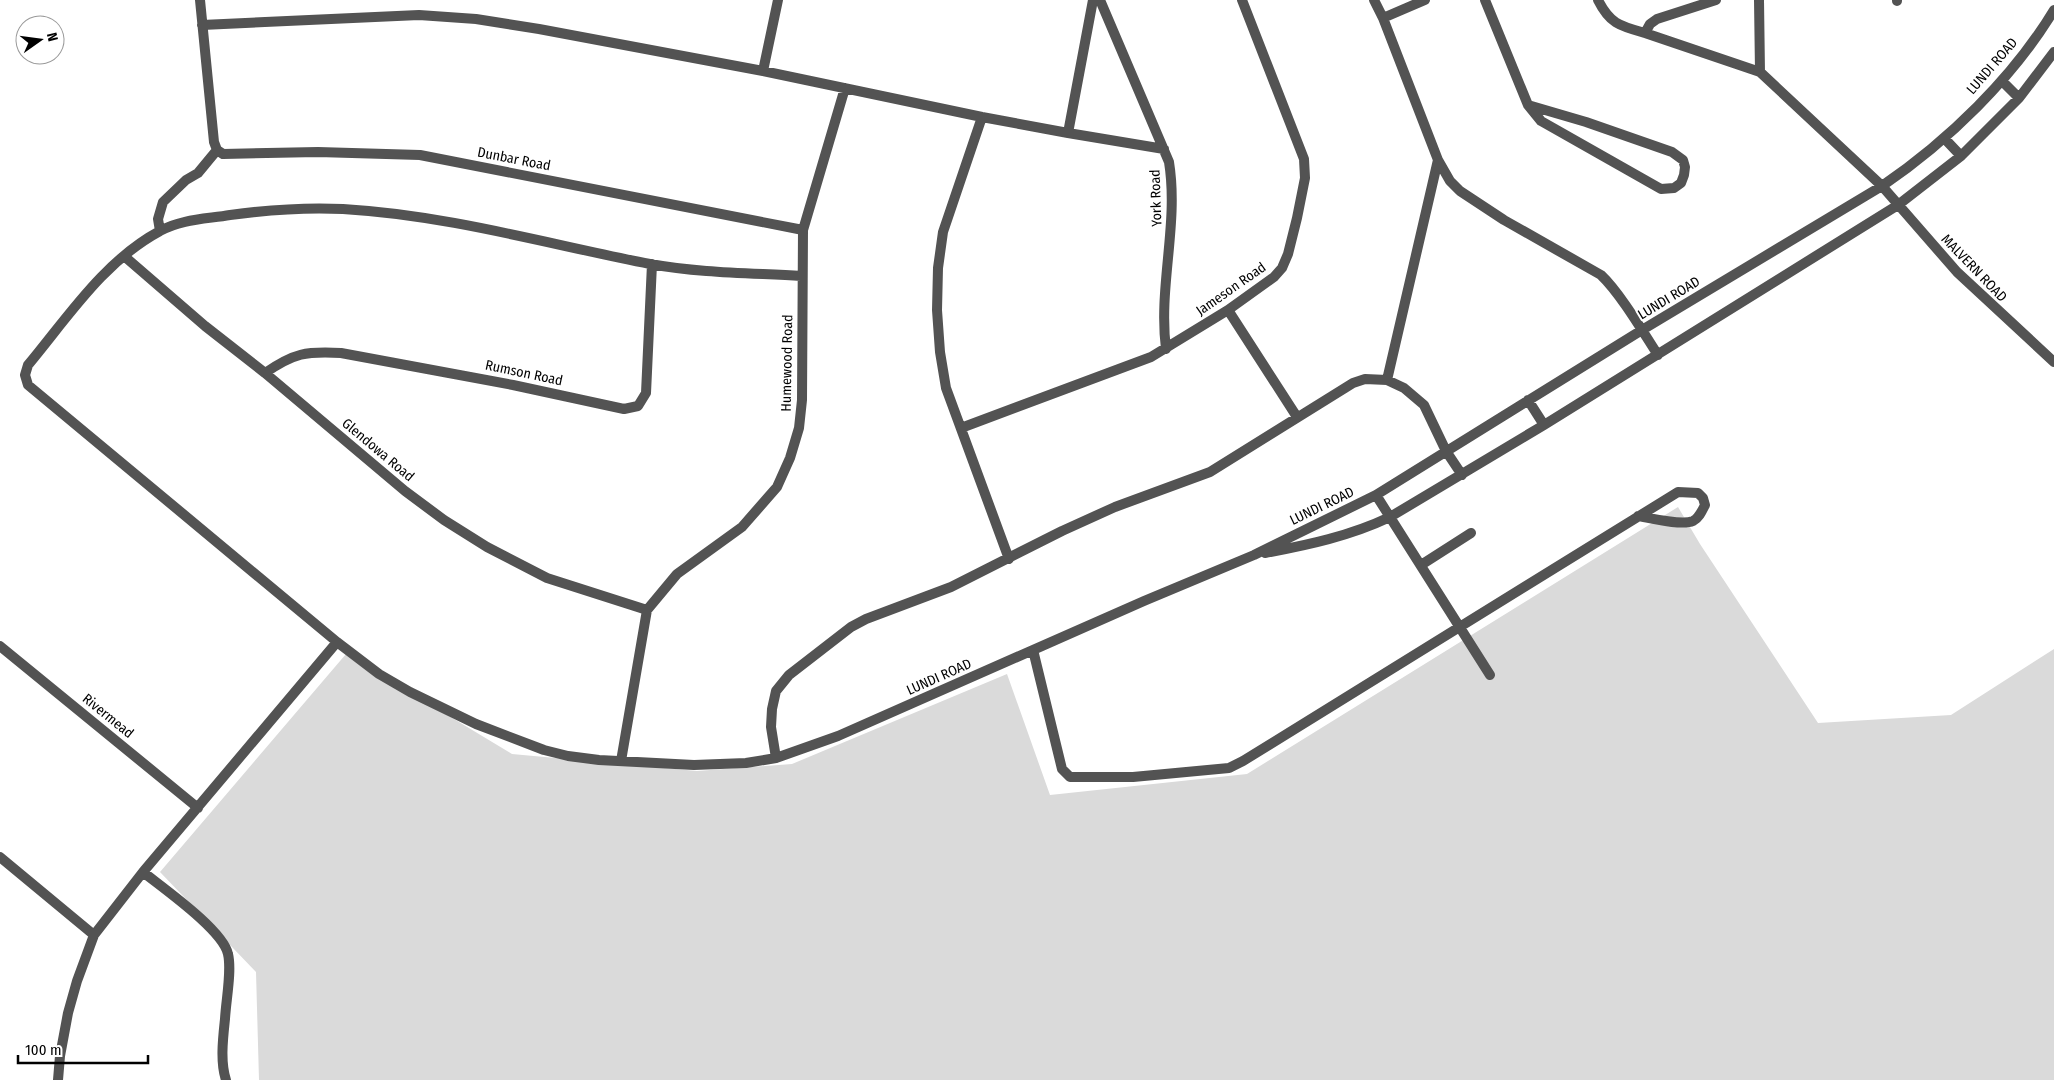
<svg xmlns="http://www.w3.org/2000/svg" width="2054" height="1080" viewBox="0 0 2054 1080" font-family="'Fira Sans Condensed',sans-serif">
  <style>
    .green { fill: #dadada }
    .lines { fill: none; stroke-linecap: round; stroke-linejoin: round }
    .minor { stroke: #535353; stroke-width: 10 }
    .labels { text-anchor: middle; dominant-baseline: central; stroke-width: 4; stroke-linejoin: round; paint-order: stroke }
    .street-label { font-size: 14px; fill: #000; stroke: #fff }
  </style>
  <rect width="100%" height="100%" fill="#fff"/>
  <path class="green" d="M1678,507l22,37 118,179 133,-8 103,-66v431h-1795l-3,-108 -96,-100 186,-218 166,100 185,17 95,-7 215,-90 43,121 197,-21z"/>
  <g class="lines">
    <path class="minor" d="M200,0l14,142 3,8
      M1093,0l-25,133 96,16
      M1100,0l69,162c10,62 -11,125 -3,187
      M1374,0l9,18
      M1425,0l-42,18 55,142 12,21 10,10 44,29 97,55c19,18 42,57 57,80
      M1485,0l43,105 13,16 120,68 13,-1 7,-5 3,-8 1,-8 -2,-7 -11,-8 -86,-30 -58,-17
      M1598,0c12,24 22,26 47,33l5,-9 7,-5 59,-19
      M1897,1v-1
      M202,25l217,-10 57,4 63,10 224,42 219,46 86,16
      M1645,33l115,39 -1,-72
      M763,71l15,-71
      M1760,72l122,114 75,86 97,90
      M2002,81l17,17
      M982,117l-39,115 -5,36 -1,42 3,42 6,36 63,171
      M1944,138l17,18
      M217,150l6,4 95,-2 102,3 383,75
      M1438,160l-51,220 17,8 20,17 22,46 16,24
      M160,231l-2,-12 5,-17 23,-22 12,-7 19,-23
      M124,256l81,70 60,47 140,118 39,29 43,27 60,31 100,32
      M801,276c-50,-3 -101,-3 -151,-12 -102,-20 -203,-49 -307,-55 -37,-2 -76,1 -113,6 -23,4 -49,4 -70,16 -56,30 -92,86 -132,134l-3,10 3,10 309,257 42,32 31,18 66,32 68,26 24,6 31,4 95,5 52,-2 30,-5 62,-22 306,-135 110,-46 122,-60 266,-165 240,-144c66,-45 131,-108 172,-176
      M1228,310l69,107
      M265,373c29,-20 41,-22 76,-20l172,32 111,24 14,-3 8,-13 6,-129
      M1528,400l16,25
      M961,428l190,-71 77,-47 46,-33 8,-9 6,-14 9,-36 8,-40 -1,-19 -62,-159
      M1376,495l114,180
      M1265,553c43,-8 85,-17 125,-36l154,-92 354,-220 63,-49 58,-58 35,-46
      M1421,565l50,-32
      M0,646l198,162
      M1033,650l29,119 8,8h63l96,-9 14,-7 435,-269 20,1 5,5 2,7c-3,6 -6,13 -12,16 -11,5 -43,-3 -55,-5
      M776,758l-5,-31 1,-18 4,-18 13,-16 62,-48 15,-8 85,-32 111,-56 53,-24 95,-35 143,-89 12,-4 22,1
      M621,761l26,-151 30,-36 65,-47 35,-40 13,-29 9,-30 3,-28 1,-170 42,-142
      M0,857l94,78
      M143,872c20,16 80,58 85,82 4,17 -2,46 -3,65 -2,19 -5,43 1,61
      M58,1080l2,-24 8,-43 9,-32 17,-46 49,-63 194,-230"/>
  </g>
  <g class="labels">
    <g class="street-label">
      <text transform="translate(1992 66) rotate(-49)">LUNDI ROAD</text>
      <text transform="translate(514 159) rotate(11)">Dunbar Road</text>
      <text transform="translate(1156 198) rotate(-92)">York Road</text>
      <text transform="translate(1974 268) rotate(46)">MALVERN ROAD</text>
      <text transform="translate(1231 289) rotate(-35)">Jameson Road</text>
      <text transform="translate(1669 298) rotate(-31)">LUNDI ROAD</text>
      <text transform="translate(787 363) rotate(-89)">Humewood Road</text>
      <text transform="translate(524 373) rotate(12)">Rumson Road</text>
      <text transform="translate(378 450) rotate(40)">Glendowa Road</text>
      <text transform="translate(1322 506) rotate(-26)">LUNDI ROAD</text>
      <text transform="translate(939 677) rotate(-24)">LUNDI ROAD</text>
      <text transform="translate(108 716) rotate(39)">Rivermead</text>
    </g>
  </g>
  <g transform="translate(40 40) rotate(76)"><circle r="24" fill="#ffffff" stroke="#999999"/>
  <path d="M0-4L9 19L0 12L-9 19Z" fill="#000000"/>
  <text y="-8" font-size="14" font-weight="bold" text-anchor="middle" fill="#000000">N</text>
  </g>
  <path d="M18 1055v8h130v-8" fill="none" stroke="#000000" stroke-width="2.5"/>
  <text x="25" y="1055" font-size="15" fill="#000000" stroke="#ffffff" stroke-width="4" paint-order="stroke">100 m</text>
</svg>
